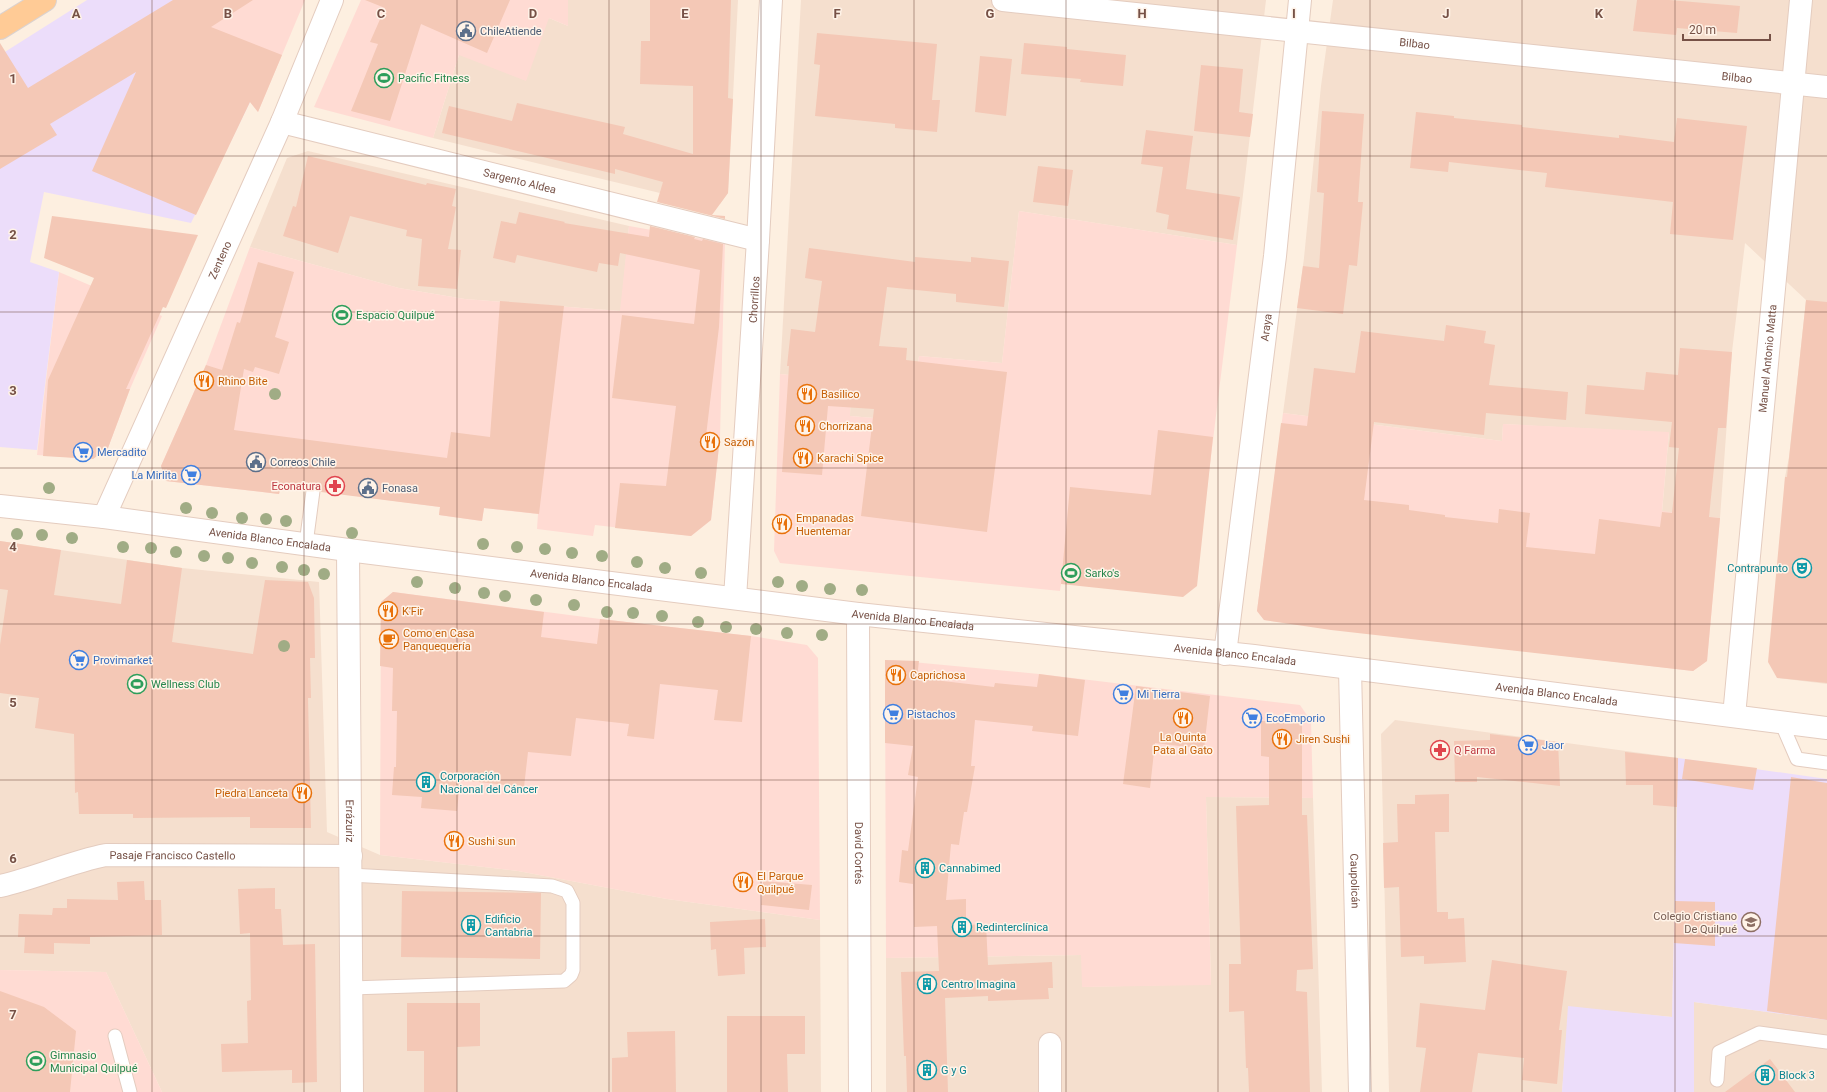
<svg xmlns="http://www.w3.org/2000/svg" width="1827" height="1092" viewBox="0 0 1827 1092" font-family="Roboto,sans-serif">
  <style>
    .residential { fill: #f5dfce }
    .commercial { fill: #ffdbd3 }
    .education { fill: #ecddfa }
    .building { fill: #f4c8b6 }
    .lines { fill: none; stroke-linecap: round; stroke-linejoin: round }
    .service-casing { stroke: #e4ccbf; stroke-width: 15 }
    .minor-casing { stroke: #e4ccbf; stroke-width: 24 }
    .tertiary-casing { stroke: #e4ccbf; stroke-width: 24 }
    .primary-casing { stroke: #dbd2cf; stroke-width: 24 }
    .service { stroke: #fff; stroke-width: 13 }
    .minor { stroke: #fff; stroke-width: 22 }
    .tertiary { stroke: #fff; stroke-width: 22 }
    .primary { stroke: #ffcb96; stroke-width: 22 }
    .tree { fill: #a0ac85 }
    .grid { fill: none; stroke: #765146; stroke-width: 1; stroke-opacity: 0.55 }
    .labels { text-anchor: middle; dominant-baseline: central; stroke-width: 3; stroke-linejoin: round; paint-order: stroke }
    .service-label { font-size: 11px; fill: #4e5e75; stroke: #fff3e8; text-anchor: start }
    .street-label { font-size: 11px; fill: #765146; stroke: #fff3e8 }
    .leisure-label { font-size: 11px; fill: #27864d; stroke: #fff3e8; text-anchor: start }
    .food-label { font-size: 11px; fill: #c56008; stroke: #fff3e8; text-anchor: start }
    .shop-label { font-size: 11px; fill: #366cbe; stroke: #fff3e8; text-anchor: start }
    .health-label { font-size: 11px; fill: #be3a42; stroke: #fff3e8; text-anchor: end }
    .culture-label { font-size: 11px; fill: #0d838f; stroke: #fff3e8; text-anchor: start }
    .education-label { font-size: 11px; fill: #785e54; stroke: #fff3e8; text-anchor: end }
    .grid-label { font-size: 13px; text-anchor: middle; font-weight: bold; fill: #765146; stroke: #fff3e8; stroke-width: 3; stroke-linejoin: round; paint-order: stroke }
  </style>
  <rect width="100%" height="100%" fill="#fdefe0"/>
  <path class="residential" d="M568,0h170l-10,193 -8,11 -60,-11 -227,-55 26,-83 90,-37 19,8z
    M801,0h465l-29,245 -218,-34 -17,152 -83,-7 -9,65 -60,-5 1,-35 -71,-7z
    M1333,0h494v684l-50,-6 8,-201 4,-20 17,-157 -61,-57 -13,109 -12,166 -58,-6 7,-79 -166,-9 -1,17 -219,-28 21,-155 17,-172z
    M308,151l321,75 -8,85 -156,-12 -66,-11 -149,-41 37,-89z
    M0,541l182,27 137,14 8,250 53,23 138,16 149,28 153,21 1,172h-659l-56,-120 -106,-2z
    M1395,720l283,38 -6,259 -103,-10 -7,85h-173l-8,-358z
    M1206,797l107,1 9,294h-436v-134l196,-3v32l129,-3z
    M1694,1002l133,18v72h-133z"/>
  <path class="commercial" d="M178,0h127l-47,112 -8,-10z
    M361,0h207v26l-19,-8 -23,63 -67,-26 -26,83 -119,-31z
    M1019,211l218,34 -33,268 -143,71 -1,7 -280,-28 -6,-12 6,-177 71,7 -1,35 60,5 9,-65 83,7z
    M629,226l96,17 -5,194 -9,83 -20,16 -96,-11 -2,11 -56,-7 1,-15 -54,-6 -2,13 -43,-6 1,-8 -159,-21 -2,8 -113,-13 -5,-15 45,-101 44,-118 149,41 66,11 155,12z
    M59,272l103,44 -32,73 -22,59 -15,11 -56,-4z
    M1283,413l219,28 1,-17 166,8 -7,79 58,7 -13,143 -14,10 -429,-51 -7,-9z
    M393,592l207,27 151,17 56,9 11,13 2,262 -153,-21 -149,-28 -138,-16 1,-253z
    M891,660l148,14 261,31 11,16 2,77 -107,-1 5,188 -129,2 -1,-32 -195,3 -1,-291z
    M0,970l106,2 56,120h-162z"/>
  <path class="education" d="M87,0h91l72,102 -59,121 -147,-31 -14,70 29,10 -22,178 -37,-3v-392z
    M1678,758l149,21v241l-133,-18v90h-132l6,-86 104,11z"/>
  <path class="building" d="M173,0h80l-42,27 71,28 -24,57 -8,-10 -54,113 -104,-44 44,-99 -86,52 7,11 -57,34v-126l28,45z
    M365,0h145l-23,53 -66,-29 -31,97 -39,-10 27,-67 -8,-2 15,-34z
    M650,0h81l-3,98 5,1 -5,94 -16,22 13,1v3l-68,-17 6,-20 -48,-13v5l-21,-5 -152,-36 7,-27 63,15 5,-18 108,24 -2,7 70,20v-68l-53,-2 1,-43h9z
    M1637,0h32l71,6 -3,27 -60,-5 -1,7 -43,-4z
    M817,33l120,11 -5,56h8l-3,32 -42,-4v-4l-80,-8 5,-51 -6,-1z
    M1024,43l43,4v2l59,6 -3,31 -43,-4 1,-3 -60,-5z
    M980,56l32,3 -6,57 -31,-4z
    M1201,65l42,4 -4,43 14,2 -3,23 -56,-6z
    M1322,111l42,3 -6,88h5l-6,64 -8,-1 -6,49 -46,-6 6,-42 16,2 5,-75 -7,-1z
    M1416,112l38,4v2l68,7v2l97,11v-3l55,7 3,-24 70,8 -14,114 -63,-6 3,-32 -128,-15 2,-14 -98,-11 -1,10 -38,-4z
    M1146,130l47,6 -7,53 54,8 -7,43 -66,-11 2,-14 -13,-3 7,-45 -22,-3z
    M308,156l118,29 1,-2 29,6 -4,17 4,1 -8,42 13,1 -4,39 -39,-3 4,-47 -16,-3 1,-6 -57,-14 -12,37 -55,-17 10,-30 3,1z
    M1038,166l35,4 -5,36 -35,-4z
    M519,212l46,10 -1,1 85,14 1,-11 45,11 -1,2 8,2 1,-2 20,5 -4,83 -13,109 14,1 -9,83 -20,16 -76,-8 5,-45 46,3 10,-80 -64,-8 10,-83 72,9 6,-54 -80,-17 -2,13 -19,-3 -2,9 -80,-17 -2,8 -22,-5 8,-37 15,3z
    M52,216l146,19 -32,73 -3,-1 -37,82h4l-22,59 -15,11 -50,-3 5,-76 46,-102 -50,-20z
    M809,248l106,14v-5l56,5v-5l38,4 -5,46 -48,-5v-8l-69,-7 -8,59 28,2 -1,12 101,12 -20,160 -126,-16 13,-107 -46,-3 -6,69 -40,-3 7,-106h-2l4,-37 24,3 7,-51 -17,-3z
    M258,262l36,10 -19,65 14,5 -10,32 -24,-7 -2,5 -9,-3 -10,61 213,28 4,-26 39,5 10,-136 64,5 -25,208 -55,-6 -2,13 -43,-6 1,-8 -119,-15 -3,-7 -4,-2 -7,3 -2,4 -24,-4 -2,8 -113,-13 -5,-15 45,-101 16,5 15,-48 3,1z
    M1806,300l21,2v381l-50,-5 -9,-16 17,-185h2z
    M1446,325l40,6 -2,12 11,2 -6,40 79,7 -2,28 -80,-7 -2,22 -110,-13 -10,78 45,5v5l36,5v2l53,6 1,-14 31,4 -4,34 69,7 4,-35 61,8 2,-15 10,1 7,-65 -10,-1 3,-25 -87,-8 2,-29 57,5 2,-18 32,3 2,-27 52,4 -6,76h-8l-9,89 11,1 -13,143 -14,10 -362,-41 -67,-10 -7,-9 24,-188 26,3 7,-58 41,5 6,-42 83,10z
    M1158,430l55,7 -16,149 -14,11 -122,-13 9,-97 81,8z
    M0,541l61,9 -7,45 67,9 6,-44 55,8 -10,74 81,12 12,-74 43,2 6,16 1,60h-5l1,40h-3l3,130h-61v-11l-117,1v-4h-54l-1,-22 -3,1 -1,-59 -39,-6 4,-30 -39,-5v-48l8,-55 -8,-1z
    M393,592l151,20 -3,25 56,7 3,-25 151,17 -9,86 -28,-2 4,-30 -58,-6 -6,55 -27,-3 2,-12 -53,-6 -5,38 -43,-4 -4,35 -64,-7 -3,31 -36,-3 1,-11 -30,-2 2,-28h2l1,-56h-5l1,-43 -13,-2 1,-64z
    M885,660l34,1 -2,17 77,9 1,-4 42,4 2,-13 46,6 -7,56 -46,-5 1,-5 -58,-6 -4,46h4l-8,46h-3l-5,33 -8,-1 -5,56 20,-1v26l20,-1 2,41 64,-3 1,26h-5l1,11 -61,2v-5l-43,2 3,94h-41l-1,-36h-2l-3,-84 38,-1 -2,-45 -23,1 -1,-43 -14,-2 3,-32 6,1 10,-74 -10,-2 5,-29 -28,-3z
    M1136,686l74,10 -6,53 -49,-6 -5,45 -27,-4z
    M1261,721h41v94h5l6,154 -16,1 -1,21 11,1 3,100h-61l-1,-24h-2l-2,-57 -15,1v-48h12l-5,-158 33,-1v-48l-8,-1z
    M1490,734l68,8 2,44 -83,-9v5h-22l-1,-41 36,-1z
    M1625,752l53,6 -1,49 -24,-2v-20h-27z
    M1685,759l72,9 -4,22 -71,-11z
    M1791,777l36,6v237l-60,-9z
    M1449,794v38h-14l2,80h11v7l16,-1 2,44 -42,2v-8l-23,1 -2,-70 -15,1 -1,-45 15,-1 -1,-38h18v-9z
    M144,881l1,19h16l1,35 -72,2v7l-36,-1v11l-30,-1 1,-16h-7l1,-23 33,1 1,-7h14v-9l51,1 -1,-18z
    M763,881l49,4 -3,25 -48,-5z
    M275,888v21h6l2,36 32,-1 2,138 -25,1v-13l-70,2 -1,-28 27,-1 -1,-42 4,-1 -1,-67 -10,1 -2,-45z
    M402,891l139,2 -1,66 -139,-2z
    M1675,901l40,1v44l-41,-3z
    M765,919l1,28 -22,1 1,26 -27,2 -2,-27 -5,1 -1,-28z
    M1492,960l75,11 -8,59h3l-5,54 -35,-4 2,-22 -46,-5 -6,39h-52l6,-44 -10,-1 4,-44 65,7z
    M0,991l44,16 32,24 -6,61h-70z
    M407,1003h73v43l-23,1v45h-33v-41h-17z
    M727,1016h78v38h-18l1,38h-61z
    M675,1031l1,61h-64v-34l16,-1 -1,-25z
    M1770,1059l25,33h-70z"/>
  <g class="lines">
    <defs>
      <path id="service" d="M306,544l7,-53
        M1781,722l16,37 30,4
        M350,875l202,11 15,5 6,12v67l-2,5 -7,6 -213,7
        M115,1036l15,56
        M1717,1080l2,-28 40,-19 68,9"/>
      <g id="minor">
        <path id="s1" d="M1003,0l824,87"/>
        <path id="s2" d="M282,122l476,118"/>
        <path id="s3" d="M348,550l4,542"/>
        <path id="s4" d="M1225,654l50,-398 25,-256"/>
        <path id="s5" d="M1734,716l67,-716"/>
        <path id="s6" d="M0,886c36,-8 70,-24 106,-31l245,1"/>
        <path d="M1050,1092v-48"/>
      </g>
      <g id="tertiary">
        <path id="s7" d="M0,506l104,11 244,33 510,64 396,42 573,72"/>
        <path id="s8" d="M104,517l178,-395 50,-122"/>
        <path id="s9" d="M735,598l23,-358 13,-240"/>
        <path id="s10" d="M858,614l2,478"/>
        <path id="s11" d="M1350,669l10,423"/>
      </g>
      <path id="primary" d="M0,28l45,-28"/>
    </defs>
    <use href="#service" class="service-casing"/>
    <use href="#minor" class="minor-casing"/>
    <use href="#tertiary" class="tertiary-casing"/>
    <use href="#primary" class="primary-casing"/>
    <use href="#service" class="service"/>
    <use href="#minor" class="minor"/>
    <use href="#tertiary" class="tertiary"/>
    <use href="#primary" class="primary"/>
  </g>
  <g class="tree">
    <circle cx="275" cy="394" r="6"/>
    <circle cx="49" cy="488" r="6"/>
    <circle cx="186" cy="508" r="6"/>
    <circle cx="212" cy="513" r="6"/>
    <circle cx="242" cy="518" r="6"/>
    <circle cx="266" cy="519" r="6"/>
    <circle cx="286" cy="521" r="6"/>
    <circle cx="352" cy="533" r="6"/>
    <circle cx="17" cy="534" r="6"/>
    <circle cx="42" cy="535" r="6"/>
    <circle cx="72" cy="538" r="6"/>
    <circle cx="483" cy="544" r="6"/>
    <circle cx="123" cy="547" r="6"/>
    <circle cx="517" cy="547" r="6"/>
    <circle cx="151" cy="548" r="6"/>
    <circle cx="545" cy="549" r="6"/>
    <circle cx="176" cy="552" r="6"/>
    <circle cx="572" cy="553" r="6"/>
    <circle cx="204" cy="556" r="6"/>
    <circle cx="602" cy="556" r="6"/>
    <circle cx="228" cy="558" r="6"/>
    <circle cx="637" cy="562" r="6"/>
    <circle cx="252" cy="563" r="6"/>
    <circle cx="282" cy="567" r="6"/>
    <circle cx="665" cy="568" r="6"/>
    <circle cx="304" cy="570" r="6"/>
    <circle cx="701" cy="573" r="6"/>
    <circle cx="324" cy="574" r="6"/>
    <circle cx="417" cy="582" r="6"/>
    <circle cx="778" cy="582" r="6"/>
    <circle cx="802" cy="586" r="6"/>
    <circle cx="455" cy="588" r="6"/>
    <circle cx="830" cy="589" r="6"/>
    <circle cx="862" cy="590" r="6"/>
    <circle cx="484" cy="593" r="6"/>
    <circle cx="505" cy="596" r="6"/>
    <circle cx="536" cy="600" r="6"/>
    <circle cx="574" cy="605" r="6"/>
    <circle cx="607" cy="612" r="6"/>
    <circle cx="633" cy="613" r="6"/>
    <circle cx="662" cy="616" r="6"/>
    <circle cx="698" cy="622" r="6"/>
    <circle cx="726" cy="627" r="6"/>
    <circle cx="756" cy="629" r="6"/>
    <circle cx="787" cy="633" r="6"/>
    <circle cx="822" cy="635" r="6"/>
    <circle cx="284" cy="646" r="6"/>
  </g>
  <path class="grid" d="M152,0v1092M304,0v1092M457,0v1092M609,0v1092M761,0v1092M914,0v1092M1066,0v1092M1218,0v1092M1370,0v1092M1522,0v1092M1675,0v1092M0,156h1827M0,312h1827M0,468h1827M0,624h1827M0,780h1827M0,936h1827"/>
  <defs>
    <symbol id="civic-ring" viewBox="-11 -11 22 22"><circle r="9.5" fill="#fff3e8" stroke="#5c6f8a" stroke-width="1.5"/><path d="M-.6-6.5H3V-4.5H.6V-3L4-1V1h2V6H-6V1h2V-1L-.6-3ZM-1.2 2.5V6h2.4V2.5Z" fill="#5c6f8a"/></symbol>
    <symbol id="stadium-ring" viewBox="-11 -11 22 22"><circle r="9.5" fill="#fff3e8" stroke="#2e9e5b" stroke-width="1.5"/><path d="M0-5a6.5 5 0 1 0 0 10a6.5 5 0 1 0 0-10ZM-3.5-1.8h7v3.6h-7Z" fill="#2e9e5b"/></symbol>
    <symbol id="restaurant-ring" viewBox="-11 -11 22 22"><circle r="9.5" fill="#fff3e8" stroke="#e8710a" stroke-width="1.5"/><path d="M-5-6h1v4h1v-4h1v4h1v-4h1v5L-1.5 .5V6h-2V.5L-5-1ZM5-6V6H3V1.5H1.5Q1.5-4 5-6Z" fill="#e8710a"/></symbol>
    <symbol id="supermarket-ring" viewBox="-11 -11 22 22"><circle r="9.5" fill="#fff3e8" stroke="#3f7fe0" stroke-width="1.5"/><path d="M-6-5.5h2.5l.6 2H6L4.5 2H-2.5L-4.4-4H-6ZM-1.5 3.2a1.3 1.3 0 1 0 .1 0ZM3 3.2a1.3 1.3 0 1 0 .1 0Z" fill="#3f7fe0"/></symbol>
    <symbol id="pharmacy-ring" viewBox="-11 -11 22 22"><circle r="9.5" fill="#fff3e8" stroke="#e0444e" stroke-width="1.5"/><path d="M-2-6h4v4h4v4h-4v4h-4v-4h-4v-4h4Z" fill="#e0444e"/></symbol>
    <symbol id="theatre-ring" viewBox="-11 -11 22 22"><circle r="9.5" fill="#fff3e8" stroke="#0f9aa8" stroke-width="1.5"/><path d="M-5-5.5Q0-4 5-5.5V0Q5 5 0 6Q-5 5-5 0ZM-3.3-2.5H-1v1.5H-3.3ZM1-2.5H3.3v1.5H1ZM-2.8 1Q0 5.5 2.8 1Z" fill="#0f9aa8"/></symbol>
    <symbol id="cafe-ring" viewBox="-11 -11 22 22"><circle r="9.5" fill="#fff3e8" stroke="#e8710a" stroke-width="1.5"/><path d="M-5.5-4.5H6V0H3Q3 3.5 0 3.5H-2.5Q-5.5 3.5-5.5 0ZM3-3.2v2h1.7v-2ZM-6 4.5H4V6H-6Z" fill="#e8710a"/></symbol>
    <symbol id="building-ring" viewBox="-11 -11 22 22"><circle r="9.5" fill="#fff3e8" stroke="#0f9aa8" stroke-width="1.5"/><path d="M-4-6H4V6H1V3H-1V6H-4ZM-2.5-4.3h1.7v1.8h-1.7ZM.8-4.3h1.7v1.8H.8ZM-2.5-1h1.7V.8h-1.7ZM.8-1h1.7V.8H.8Z" fill="#0f9aa8"/></symbol>
    <symbol id="school-ring" viewBox="-11 -11 22 22"><circle r="9.5" fill="#fff3e8" stroke="#8d6e63" stroke-width="1.5"/><path d="M0-5L7-2L0 1L-7-2ZM-4 1L0 2.5L4 1V4Q0 6-4 4Z" fill="#8d6e63"/></symbol>
  </defs>
  <g fill-rule="evenodd">
    <use href="#civic-ring" x="455" y="20" width="22" height="22"/>
    <use href="#stadium-ring" x="373" y="67" width="22" height="22"/>
    <use href="#stadium-ring" x="331" y="304" width="22" height="22"/>
    <use href="#restaurant-ring" x="193" y="370" width="22" height="22"/>
    <use href="#restaurant-ring" x="796" y="383" width="22" height="22"/>
    <use href="#restaurant-ring" x="794" y="415" width="22" height="22"/>
    <use href="#restaurant-ring" x="699" y="431" width="22" height="22"/>
    <use href="#supermarket-ring" x="72" y="441" width="22" height="22"/>
    <use href="#restaurant-ring" x="792" y="447" width="22" height="22"/>
    <use href="#civic-ring" x="245" y="451" width="22" height="22"/>
    <use href="#supermarket-ring" x="180" y="464" width="22" height="22"/>
    <use href="#pharmacy-ring" x="324" y="475" width="22" height="22"/>
    <use href="#civic-ring" x="357" y="477" width="22" height="22"/>
    <use href="#restaurant-ring" x="771" y="513" width="22" height="22"/>
    <use href="#theatre-ring" x="1791" y="557" width="22" height="22"/>
    <use href="#stadium-ring" x="1060" y="562" width="22" height="22"/>
    <use href="#restaurant-ring" x="377" y="600" width="22" height="22"/>
    <use href="#cafe-ring" x="378" y="628" width="22" height="22"/>
    <use href="#supermarket-ring" x="68" y="649" width="22" height="22"/>
    <use href="#restaurant-ring" x="885" y="664" width="22" height="22"/>
    <use href="#stadium-ring" x="126" y="673" width="22" height="22"/>
    <use href="#supermarket-ring" x="1112" y="683" width="22" height="22"/>
    <use href="#supermarket-ring" x="882" y="703" width="22" height="22"/>
    <use href="#restaurant-ring" x="1172" y="707" width="22" height="22"/>
    <use href="#supermarket-ring" x="1241" y="707" width="22" height="22"/>
    <use href="#restaurant-ring" x="1271" y="728" width="22" height="22"/>
    <use href="#supermarket-ring" x="1517" y="734" width="22" height="22"/>
    <use href="#pharmacy-ring" x="1429" y="739" width="22" height="22"/>
    <use href="#building-ring" x="415" y="771" width="22" height="22"/>
    <use href="#restaurant-ring" x="291" y="782" width="22" height="22"/>
    <use href="#restaurant-ring" x="443" y="830" width="22" height="22"/>
    <use href="#building-ring" x="914" y="857" width="22" height="22"/>
    <use href="#restaurant-ring" x="732" y="871" width="22" height="22"/>
    <use href="#school-ring" x="1740" y="911" width="22" height="22"/>
    <use href="#building-ring" x="460" y="914" width="22" height="22"/>
    <use href="#building-ring" x="951" y="916" width="22" height="22"/>
    <use href="#building-ring" x="916" y="973" width="22" height="22"/>
    <use href="#stadium-ring" x="25" y="1050" width="22" height="22"/>
    <use href="#building-ring" x="916" y="1059" width="22" height="22"/>
    <use href="#building-ring" x="1754" y="1064" width="22" height="22"/>
  </g>
  <g class="labels">
    <g class="service-label">
      <text x="480" y="31">ChileAtiende</text>
      <text x="270" y="462">Correos Chile</text>
      <text x="382" y="488">Fonasa</text>
    </g>
    <g class="street-label">
      <text stroke="none"><textPath href="#s1" startOffset="414">Bilbao</textPath></text>
      <text stroke="none"><textPath href="#s1" startOffset="738">Bilbao</textPath></text>
      <text stroke="none"><textPath href="#s2" startOffset="245">Sargento Aldea</textPath></text>
      <text stroke="none"><textPath href="#s8" startOffset="282">Zenteno</textPath></text>
      <text stroke="none"><textPath href="#s9" startOffset="299">Chorrillos</textPath></text>
      <text stroke="none"><textPath href="#s4" startOffset="329">Araya</textPath></text>
      <text stroke="none"><textPath href="#s5" startOffset="359">Manuel Antonio Matta</textPath></text>
      <text stroke="none"><textPath href="#s7" startOffset="272">Avenida Blanco Encalada</textPath></text>
      <text stroke="none"><textPath href="#s7" startOffset="596">Avenida Blanco Encalada</textPath></text>
      <text stroke="none"><textPath href="#s7" startOffset="920">Avenida Blanco Encalada</textPath></text>
      <text stroke="none"><textPath href="#s7" startOffset="1244">Avenida Blanco Encalada</textPath></text>
      <text stroke="none"><textPath href="#s7" startOffset="1568">Avenida Blanco Encalada</textPath></text>
      <text stroke="none"><textPath href="#s3" startOffset="271">Errázuriz</textPath></text>
      <text stroke="none"><textPath href="#s10" startOffset="239">David Cortés</textPath></text>
      <text stroke="none"><textPath href="#s6" startOffset="177">Pasaje Francisco Castello</textPath></text>
      <text stroke="none"><textPath href="#s11" startOffset="212">Caupolicán</textPath></text>
    </g>
    <g class="leisure-label">
      <text x="398" y="78">Pacific Fitness</text>
      <text x="356" y="315">Espacio Quilpué</text>
      <text x="1085" y="573">Sarko's</text>
      <text x="151" y="684">Wellness Club</text>
      <text x="50" y="1055">Gimnasio<tspan x="50" dy="13">Municipal Quilpué</tspan></text>
    </g>
    <g class="food-label">
      <text x="218" y="381">Rhino Bite</text>
      <text x="821" y="394">Basilico</text>
      <text x="819" y="426">Chorrizana</text>
      <text x="724" y="442">Sazón</text>
      <text x="817" y="458">Karachi Spice</text>
      <text x="796" y="518">Empanadas<tspan x="796" dy="13">Huentemar</tspan></text>
      <text x="402" y="611">K'Fir</text>
      <text x="403" y="633">Como en Casa<tspan x="403" dy="13">Panquequería</tspan></text>
      <text x="910" y="675">Caprichosa</text>
      <text x="1183" y="737" text-anchor="middle">La Quinta<tspan x="1183" dy="13">Pata al Gato</tspan></text>
      <text x="1296" y="739">Jiren Sushi</text>
      <text x="288" y="793" text-anchor="end">Piedra Lanceta</text>
      <text x="468" y="841">Sushi sun</text>
      <text x="757" y="876">El Parque<tspan x="757" dy="13">Quilpué</tspan></text>
    </g>
    <g class="shop-label">
      <text x="97" y="452">Mercadito</text>
      <text x="177" y="475" text-anchor="end">La Mirlita</text>
      <text x="93" y="660">Provimarket</text>
      <text x="1137" y="694">Mi Tierra</text>
      <text x="907" y="714">Pistachos</text>
      <text x="1266" y="718">EcoEmporio</text>
      <text x="1542" y="745">Jaor</text>
    </g>
    <g class="health-label">
      <text x="321" y="486">Econatura</text>
      <text x="1454" y="750" text-anchor="start">Q Farma</text>
    </g>
    <g class="culture-label">
      <text x="1788" y="568" text-anchor="end">Contrapunto</text>
      <text x="440" y="776">Corporación<tspan x="440" dy="13">Nacional del Cáncer</tspan></text>
      <text x="939" y="868">Cannabimed</text>
      <text x="485" y="919">Edificio<tspan x="485" dy="13">Cantabria</tspan></text>
      <text x="976" y="927">Redinterclínica</text>
      <text x="941" y="984">Centro Imagina</text>
      <text x="941" y="1070">G y G</text>
      <text x="1779" y="1075">Block 3</text>
    </g>
    <g class="education-label">
      <text x="1737" y="916">Colegio Cristiano<tspan x="1737" dy="13">De Quilpué</tspan></text>
    </g>
  </g>
  <g class="grid-label">
    <text x="76" y="18">A</text>
    <text x="228" y="18">B</text>
    <text x="381" y="18">C</text>
    <text x="533" y="18">D</text>
    <text x="685" y="18">E</text>
    <text x="837" y="18">F</text>
    <text x="990" y="18">G</text>
    <text x="1142" y="18">H</text>
    <text x="1294" y="18">I</text>
    <text x="1446" y="18">J</text>
    <text x="1599" y="18">K</text>
    <text x="13" y="83">1</text>
    <text x="13" y="239">2</text>
    <text x="13" y="395">3</text>
    <text x="13" y="551">4</text>
    <text x="13" y="707">5</text>
    <text x="13" y="863">6</text>
    <text x="13" y="1019">7</text>
  </g>
  <path d="M1683 34v6h87v-6" fill="none" stroke="#765146" stroke-width="2"/>
  <text x="1689" y="34" font-size="12" fill="#765146" stroke="#fff3e8" stroke-width="3" paint-order="stroke">20 m</text>
</svg>
